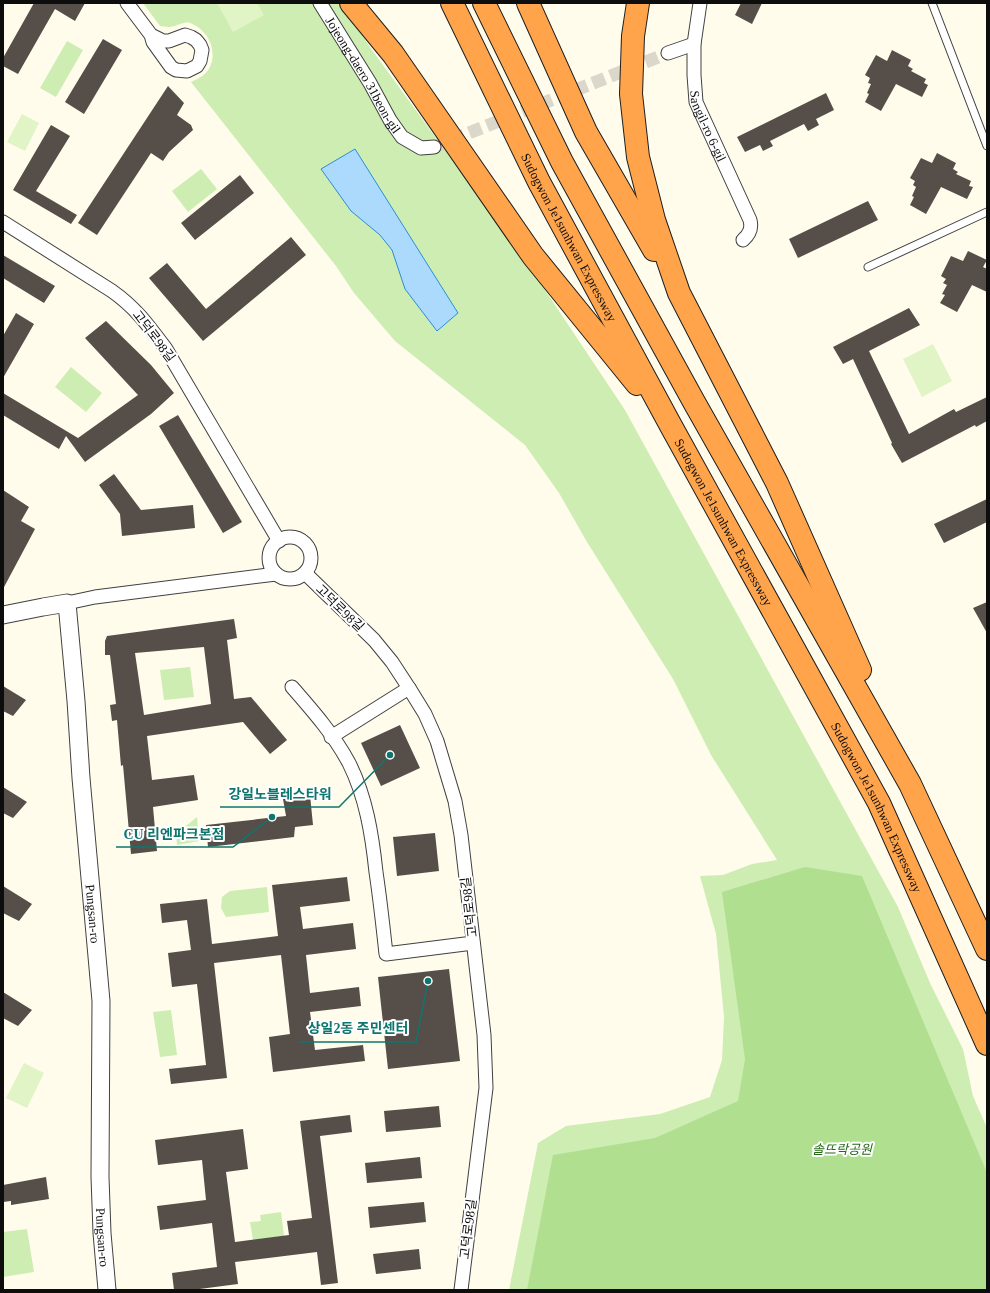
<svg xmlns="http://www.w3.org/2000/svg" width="990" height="1293" viewBox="0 0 990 1293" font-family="'Times New Roman','Noto Sans KR',serif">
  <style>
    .green { fill: #ceedb2 }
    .forest { fill: #b0df90 }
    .pitch { fill: #e1f4c5 }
    .water { fill: #abdafc; stroke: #2b8dda }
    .building { fill: #564e48; fill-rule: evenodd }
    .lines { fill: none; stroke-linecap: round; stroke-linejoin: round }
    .minor-tunnel { stroke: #dbd8cb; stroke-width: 13; stroke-dasharray: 13 6; stroke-linecap: butt }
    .service-casing { stroke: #404040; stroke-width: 9 }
    .minor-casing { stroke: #404040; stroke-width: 15 }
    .tertiary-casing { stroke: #404040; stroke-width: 19 }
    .motorway-casing { stroke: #1e1e1e; stroke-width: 24 }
    .service { stroke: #fff; stroke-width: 7 }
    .minor { stroke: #fff; stroke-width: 13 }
    .tertiary { stroke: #fff; stroke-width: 17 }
    .motorway { stroke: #ffa44a; stroke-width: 22 }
    .labels { text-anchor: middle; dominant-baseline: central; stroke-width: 4; stroke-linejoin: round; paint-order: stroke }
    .street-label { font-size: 13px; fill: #0d0d0d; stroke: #fff }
    .park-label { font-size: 13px; font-style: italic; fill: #256a17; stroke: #fff }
    .leader { fill: none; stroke: #0f766e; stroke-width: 1.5 }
    .callout-dot { fill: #0f766e; stroke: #fff; stroke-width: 1.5 }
    .callout-label { font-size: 14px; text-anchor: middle; font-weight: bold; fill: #0f766e; stroke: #fff; stroke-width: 4; stroke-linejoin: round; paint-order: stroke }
  </style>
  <rect width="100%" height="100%" fill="#fffcec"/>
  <path class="green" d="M143,3h197l32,47 153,210 100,150 273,497 32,76 33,66 10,47 14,32v162h-478l29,-147 28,-17 94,-12 50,-17 12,-37 2,-43 -8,-83 -16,-58 23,-1 29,-11 25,-4 -66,-105 -38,-76 -86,-137 -28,-49 -34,-48 -130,-104 -41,-48 -18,-27 -145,-184c7,-3 15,-7 19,-15 8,-17 -3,-38 -20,-44 -7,-2 -14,4 -21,4 -3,0 -7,-1 -9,-1z
    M67,41l16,9 -27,47 -16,-9z
    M201,169l16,20 -29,23 -16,-21z
    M71,367l31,26 -16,19 -31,-25z
    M190,667l4,30 -30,3 -4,-30z
    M197,817l2,24 -22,4 -1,-11z
    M267,887l2,25 -43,5 -5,-9 1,-11 8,-6z
    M171,1010l6,45 -17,2 -7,-45z
    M281,1212l3,24 -31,4 -3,-18 11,-1 -1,-6z
    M27,1229l7,43 -31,5v-45z"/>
  <path class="forest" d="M805,867l57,9 125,297v117h-460l26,-135 102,-17 83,-37 7,-42 -23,-167z"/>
  <path class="pitch" d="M217,3h40l7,12 -31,17z
    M22,114l17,9 -14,28 -18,-9z
    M933,344l19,37 -30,16 -19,-38z
    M24,1063l20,10 -17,35 -21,-10z"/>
  <path class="water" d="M355,149l103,164 -21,18 -32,-42 -13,-39 -12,-15 -29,-24 -30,-42z"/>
  <path class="building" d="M34,3h51l-10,18 -20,-12 -37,65 -15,-8v-8z
    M741,3h21l-10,21 -17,-9z
    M103,39l19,11 -38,64 -19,-12z
    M892,50l19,10 -3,6 5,3 -2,2 15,8 -2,4 4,2 -6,12 -26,-13 -15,27 -16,-9 4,-8 -2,-1 4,-9 -3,-1 2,-5 -5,-3 11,-20 11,6z
    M168,86l16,17 -7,12 14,10 2,5 -24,22 -6,9 -12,-8 -54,82 -19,-12z
    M826,93l8,17 -18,9 3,6 -11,6 -4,-7 -34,17 3,5 -10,5 -3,-6 -15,7 -8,-15z
    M51,125l19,11 -34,55 41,24 -6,9 -58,-34z
    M937,153l19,10 -3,6 5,3 -2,2 15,7 -2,5 4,1 -6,12 -26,-12 -15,27 -16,-9 4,-8 -2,-1 4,-9 -3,-2 2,-4 -5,-3 11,-20 11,5z
    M240,175l14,18 -59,47 -14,-17z
    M868,201l10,19 -80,38 -9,-19z
    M291,237l15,18 -103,86 -54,-63 18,-15 39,46z
    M968,251l19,9 -4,7 4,2v23l-15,-7 -15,27 -17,-9 5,-8 -3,-1 5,-9 -4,-2 3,-4 -5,-3 10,-20 12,5z
    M3,255l52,31 -11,17 -41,-25z
    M909,308l11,17 -51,26 40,83 45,-25 2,3 31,-15v24l-11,6 -1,-2 -73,38 -11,-19 1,-1 -39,-84 -10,5 -10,-17z
    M16,313l18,11 -31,54v-42z
    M106,321l45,44 23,28 -23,21 -66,48 -19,-26 -7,13 -56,-34v-22l75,45 60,-43 -53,-57z
    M178,415l64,107 -19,11 -64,-107z
    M114,474l27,36 52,-5 2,23 -73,8 -2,-22 -21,-29z
    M3,490l26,17 -8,14 14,8 -32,60z
    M987,499v23l-43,21 -10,-19z
    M987,602v31l-14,-25z
    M234,619l3,19 -10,2 7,59 17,-2 36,43 -17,14 -27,-32 -96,14 5,44 42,-5 4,25 -45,7 4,44 -26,3 -8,-89 -2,1 -4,-46 -5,1 -2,-16 6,-1 -6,-49h-5v-14l2,-5zM204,647l7,57 -67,11 -9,-62z
    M3,686l23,14 -13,16 -10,-5z
    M400,725l20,43 -39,18 -20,-43z
    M3,787l24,15 -14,16 -10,-5z
    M310,795l3,30 -18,2 -1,10 -86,10 -2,-22 80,-9 -3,-17z
    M435,833l4,38 -42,5 -4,-39z
    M347,877l3,24 -50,6 3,22 50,-6 3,26 -50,6 4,38 49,-6 2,19 -51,6 5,38 48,-5 2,16 -92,11 -4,-35 21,-3 -9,-79 -67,8 13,115 -56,6 -2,-15 37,-4 -9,-81 -25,3 -4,-34 23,-3 -4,-30 -25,3 -2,-19 47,-5 5,45 66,-8 -6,-51z
    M3,886l29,18 -13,17 -16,-8z
    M449,969l11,92 -72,8 -10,-92z
    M3,992l29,18 -14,16 -15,-8z
    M439,1106l2,21 -55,5 -2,-21z
    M350,1115l2,17 -32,4 18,147 -17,2 -4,-33 -82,10 3,22 -46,6h-18l-2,-17 45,-6 -5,-44 -52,7 -3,-24 49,-6 -4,-40 -44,5 -3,-25 88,-11 5,40 -22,3 9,70 54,-7 -2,-14 25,-3 -12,-97z
    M420,1157l2,21 -55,5 -2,-20z
    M46,1177l3,22 -38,6v-4l-8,1v-17z
    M424,1202l2,20 -56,6 -2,-21z
    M419,1249l2,20 -45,5 -3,-20z"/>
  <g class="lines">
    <path class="minor-tunnel" d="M434,147l234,-94"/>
    <defs>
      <path id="service" d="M932,3l55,143
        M868,267l119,-55"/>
      <g id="minor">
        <path d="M127,3l24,32 2,7 18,25 5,3 11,1 10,-5 3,-5 2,-11 -2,-5 -4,-5 -5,-3 -6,-2 -16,6h-6l-12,-6"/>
        <path id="s1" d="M320,3l50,80 20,37 12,17 19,11 13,-1"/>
        <path id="s2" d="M700,3l-6,41v31l2,27 54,118c2,8 0,14 -7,20"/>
        <path d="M668,53l26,-9"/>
        <path d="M3,222l109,69c24,17 36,34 54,58l113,192"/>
        <circle cx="290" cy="558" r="21"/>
        <path d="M305,573l69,67 18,22 17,26 16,26 12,27 18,60 6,34 23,200 2,53 -25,202"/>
        <path d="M67,603l28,-6 181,-23"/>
        <path d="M292,687c21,24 42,48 57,76 17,34 23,71 27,109 4,27 7,54 10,82l87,-11"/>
        <path d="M331,737l78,-49"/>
      </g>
      <g id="tertiary">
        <path id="s3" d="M3,615l40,-8 24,-4 9,98 5,77 20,223 -1,176 2,56 5,57"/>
      </g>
      <g id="motorway">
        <path d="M351,3l42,51 140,202 104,128"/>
        <path id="s4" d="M452,3l87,179 132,244 208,377 108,241"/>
        <path d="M484,3l78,159 132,240 216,382 77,165"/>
        <path d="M528,3l58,129 68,118"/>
        <path d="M638,3l-5,33 -2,58 7,63 16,63 25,73 98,190 83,187"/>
      </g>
    </defs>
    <use href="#service" class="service-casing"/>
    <use href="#minor" class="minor-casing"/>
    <use href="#tertiary" class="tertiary-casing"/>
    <use href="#motorway" class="motorway-casing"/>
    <use href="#service" class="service"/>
    <use href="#minor" class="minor"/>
    <use href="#tertiary" class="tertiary"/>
    <use href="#motorway" class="motorway"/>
  </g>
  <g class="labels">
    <g class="street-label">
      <text stroke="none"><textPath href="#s1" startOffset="84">Jojeong-daero 31beon-gil</textPath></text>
      <text stroke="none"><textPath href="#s2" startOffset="126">Sangil-ro 6-gil</textPath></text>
      <text stroke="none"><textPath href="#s4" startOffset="262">Sudogwon Je1sunhwan Expressway</textPath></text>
      <text transform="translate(154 336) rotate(53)">고덕로98길</text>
      <text stroke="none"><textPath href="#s4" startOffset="586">Sudogwon Je1sunhwan Expressway</textPath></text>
      <text transform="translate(340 608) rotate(44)">고덕로98길</text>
      <text stroke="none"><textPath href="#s4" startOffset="910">Sudogwon Je1sunhwan Expressway</textPath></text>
      <text transform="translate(469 907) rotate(-97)">고덕로98길</text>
      <text stroke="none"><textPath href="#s3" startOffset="377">Pungsan-ro</textPath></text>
      <text transform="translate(468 1229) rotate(-83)">고덕로98길</text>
      <text stroke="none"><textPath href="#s3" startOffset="701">Pungsan-ro</textPath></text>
    </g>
    <g class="park-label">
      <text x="842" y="1149">솔뜨락공원</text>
    </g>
  </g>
  <path class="leader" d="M390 755L339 807H220M272 817L233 847H116M428 981L416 1042H299"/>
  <g class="callout-dot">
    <circle cx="390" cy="755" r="4"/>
    <circle cx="272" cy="817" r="4"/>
    <circle cx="428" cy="981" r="4"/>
  </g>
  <g class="callout-label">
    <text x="280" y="799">강일노블레스타워</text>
    <text x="174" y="839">CU 리엔파크본점</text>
    <text x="358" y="1033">상일2동 주민센터</text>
  </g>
  <rect width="990" height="1293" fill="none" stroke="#0d0d0d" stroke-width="8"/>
</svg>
